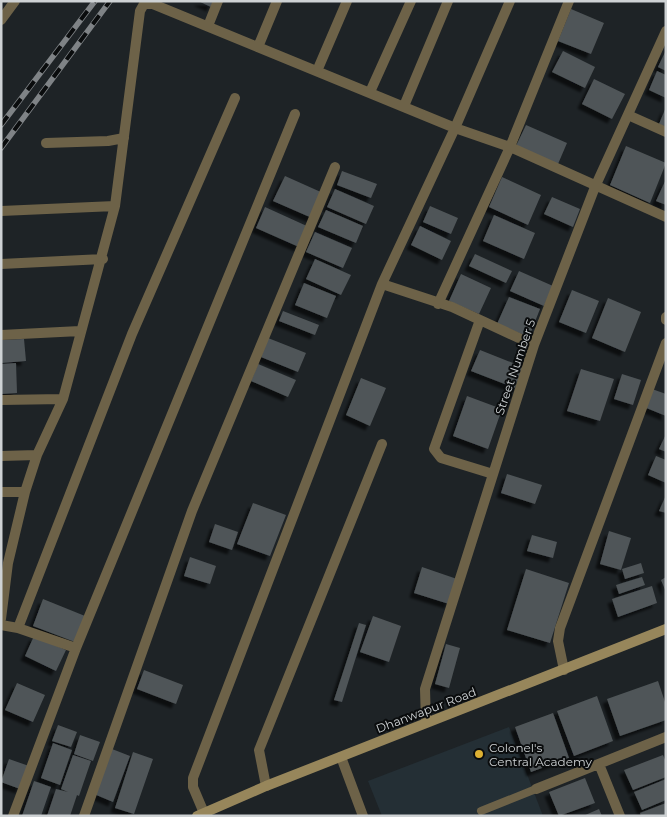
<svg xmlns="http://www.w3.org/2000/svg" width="667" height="817" viewBox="0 0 667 817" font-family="Montserrat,sans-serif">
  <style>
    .built { fill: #242f35 }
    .building { fill: #4f5558; filter: url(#shadow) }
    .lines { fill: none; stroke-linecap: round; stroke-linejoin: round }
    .lane { stroke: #6d6248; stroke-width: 8 }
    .street { stroke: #6d6248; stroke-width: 10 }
    .secondary { stroke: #97865b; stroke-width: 10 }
    .rail-casing { stroke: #7f8386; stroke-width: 5.5 }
    .rail { stroke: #0a0c0d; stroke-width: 4; stroke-dasharray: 11; stroke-linecap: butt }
    .poi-dot { fill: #ddb133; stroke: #0a0c0d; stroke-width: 2 }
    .labels { text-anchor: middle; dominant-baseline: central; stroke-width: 4; stroke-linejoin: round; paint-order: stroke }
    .street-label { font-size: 12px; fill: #ced2d4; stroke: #0a0c0d }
    .poi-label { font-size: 12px; fill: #ced2d4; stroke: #0a0c0d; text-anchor: start }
  </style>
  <defs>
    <filter id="shadow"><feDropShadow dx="-4.5" dy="4.5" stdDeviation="1" flood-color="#0009"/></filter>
  </defs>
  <rect width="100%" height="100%" fill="#1e2326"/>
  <path class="built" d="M509,727l34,89h-161l-14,-35z"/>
  <path class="building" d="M198,1h16l-3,6z
    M571,9l33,14 -13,31 -33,-13z
    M666,50v21l-8,-4z
    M563,51l32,16 -10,21 -33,-16z
    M657,71l9,4v23l-17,-8z
    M594,79l31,15 -13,25 -30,-15z
    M666,107v20l-7,-3z
    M526,125l41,18 -9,21 -42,-18z
    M626,146l40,17 -16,40 -40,-18z
    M342,171l35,13 -6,14 -34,-13z
    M285,176l38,17 -11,25 -39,-17z
    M502,177l39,18 -13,30 -39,-18z
    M666,179v26l-10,-4z
    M335,189l39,17 -8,18 -39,-17z
    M552,197l28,12 -7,18 -29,-13z
    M430,206l28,12 -7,16 -28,-12z
    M265,207l44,20 -10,20 -43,-19z
    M326,210l37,16 -7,17 -38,-16z
    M494,215l41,18 -11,26 -41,-18z
    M420,226l31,15 -9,19 -31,-15z
    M315,232l37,16 -9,20 -37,-16z
    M475,254l37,17 -6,12 -37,-17z
    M315,259l36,16 -10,20 -35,-16z
    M519,271l34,15 -9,20 -34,-15z
    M461,274l30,14 -12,26 -30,-13z
    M304,283l32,13 -9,22 -32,-13z
    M572,290l27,11 -13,32 -27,-11z
    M509,297l31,12 -11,28 -32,-13z
    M608,298l33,14 -16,40 -33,-14z
    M283,311l36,14 -4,10 -36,-14z
    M268,338l38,15 -8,19 -37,-15z
    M24,339l2,22 -25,2v-23z
    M480,350l43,17 -8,21 -44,-17z
    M16,363l1,30 -16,1v-30z
    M258,364l38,16 -8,17 -37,-16z
    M581,369l33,10 -14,42 -33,-10z
    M622,374l19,6 -8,25 -19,-6z
    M361,378l25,10 -16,38 -24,-11z
    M652,389l14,5v22l-22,-9z
    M467,396l35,13 -14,40 -35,-13z
    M666,434v18l-7,-3z
    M656,456l10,4v23l-18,-8z
    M507,474l35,11 -7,19 -34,-11z
    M666,495v18l-7,-2z
    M253,503l33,12 -16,41 -33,-12z
    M215,524l23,8 -6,18 -23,-8z
    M609,531l22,7 -10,32 -21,-6z
    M532,535l25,7 -4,16 -26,-7z
    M190,557l26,9 -6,18 -26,-8z
    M641,563l3,10 -19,6 -3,-10z
    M422,567l35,12 -8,25 -35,-11z
    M526,569l43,14 -19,60 -43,-13z
    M642,577l3,8 -26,9 -3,-9z
    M666,577v15l-5,-12z
    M652,586l5,17 -39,14 -6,-18z
    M43,599l42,17 -10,26 -42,-16z
    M373,616l28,10 -12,36 -29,-10z
    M359,623l7,2 -24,77 -8,-2z
    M34,636l32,14 -10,21 -31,-15z
    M446,644l14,4 -11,40 -14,-4z
    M144,670l39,15 -7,19 -39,-15z
    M658,681l8,24v15l-46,16 -13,-37z
    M17,683l28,12 -12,27 -28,-12z
    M597,696l16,45 -39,15 -17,-45z
    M553,713l16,45 -38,14 -16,-45z
    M58,725l19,7 -6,15 -19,-6z
    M80,735l20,7 -7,19 -19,-7z
    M53,743l19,7 -12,35 -19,-7z
    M112,749l18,7 -17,46 -19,-8z
    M133,752l20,7 -19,55 -19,-6z
    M73,755l18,6 -12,35 -2,-1 -7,21h-23l9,-27 12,3 -7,-3z
    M663,755l3,7v15l-33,13 -9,-20z
    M9,759l20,7 -9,23 -19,-7z
    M585,778l10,25 -36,13 -10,-24z
    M666,779v21l-24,10 -8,-18z
    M34,781l17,6 -10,29h-19z
    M666,803v13h-25l-1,-3z
    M599,809l3,7h-19z"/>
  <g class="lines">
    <path class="lane" d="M481,811l55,-22"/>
    <path class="street" d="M1,20l14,-19
      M208,26l10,-25
      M258,47l19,-46
      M317,71l30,-70
      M370,92l41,-91
      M404,106l44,-105
      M628,115l38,17
      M46,143l62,-2 16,-3
      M1,211l114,-5
      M1,264l102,-5
      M382,284l70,23 82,38
      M438,304l72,-157 59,-146
      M666,317v3
      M480,320l-46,129 7,9 52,16
      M1,335l79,-4
      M1,400l62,-1
      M1,456l36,-1
      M1,492h24
      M1,619l7,-56 17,-71 12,-37 26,-56 52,-193 25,-195 4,-7h9l302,124 55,19 156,70
      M1,625l17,3 58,20
      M18,628l114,-294 103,-236
      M564,670l-6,-29 2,-13 106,-285
      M426,722l-1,-33 109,-344 61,-158 71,-156
      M341,757l22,59
      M599,764l21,52
      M266,786l-7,-36 123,-306
      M536,789l130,-52
      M204,813l-11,-26v-9l189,-494 73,-156 55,-127
      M13,816l63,-168 219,-534
      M84,816l108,-305 143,-344"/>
    <path class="secondary" d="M197,816l69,-30 400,-157"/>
    <defs>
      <path id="rail" d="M1,125l94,-124
        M1,148l109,-147"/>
    </defs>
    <use href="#rail" class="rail-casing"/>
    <use href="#rail" class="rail"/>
  </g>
  <circle class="poi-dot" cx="479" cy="754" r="5"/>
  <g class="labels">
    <g class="street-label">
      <text transform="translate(515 367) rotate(-71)">Street Number 5</text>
      <text transform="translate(426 710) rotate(-21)">Dhanwapur Road</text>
    </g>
    <g class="poi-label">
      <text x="489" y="747">Colonel's<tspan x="489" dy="14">Central Academy</tspan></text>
    </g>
  </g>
  <rect width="667" height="817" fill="none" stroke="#ced2d4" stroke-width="5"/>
</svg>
